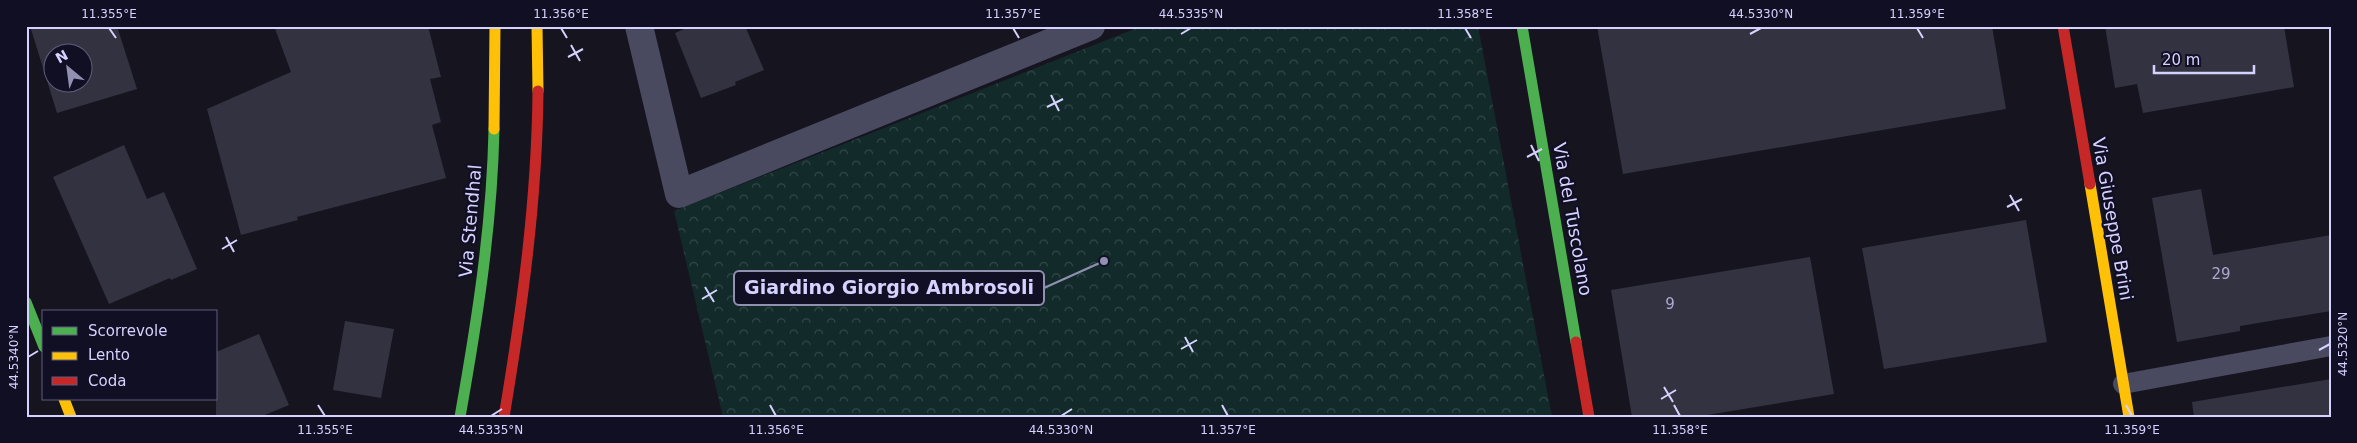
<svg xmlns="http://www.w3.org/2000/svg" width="2357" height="443" viewBox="0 0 2357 443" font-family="'DejaVu Sans',sans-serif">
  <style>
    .park { fill: url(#park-crowns) }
    .building { fill: #333241; fill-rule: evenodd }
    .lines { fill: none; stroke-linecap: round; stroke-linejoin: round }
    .lane { stroke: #494960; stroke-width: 20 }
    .street { stroke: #494960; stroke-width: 28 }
    .fast { stroke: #4caf50; stroke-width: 11 }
    .slow { stroke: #ffc107; stroke-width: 11 }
    .jam { stroke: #c62828; stroke-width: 11 }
    .ticks { fill: none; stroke: #d5d2ff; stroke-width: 2 }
    .labels { text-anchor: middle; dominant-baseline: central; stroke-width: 4.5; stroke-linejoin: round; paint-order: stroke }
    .number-label { font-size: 15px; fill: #acaad0 }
    .street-label { font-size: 18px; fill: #d5d2ff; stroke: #110f24 }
    .leader { fill: none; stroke: #9290b1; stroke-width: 2 }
    .callout-dot { fill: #9290b1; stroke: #110f24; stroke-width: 2 }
    .callout { fill: #110f24; stroke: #9290b1; stroke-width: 2 }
    .callout-label { font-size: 19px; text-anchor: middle; font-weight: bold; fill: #d5d2ff }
    .neatline { fill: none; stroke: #d5d2ff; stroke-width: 2 }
    .ticks-label { font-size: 12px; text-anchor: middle; fill: #d5d2ff }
  </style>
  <defs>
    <pattern id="park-crowns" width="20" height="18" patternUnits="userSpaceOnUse" patternTransform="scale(1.25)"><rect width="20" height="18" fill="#122a2a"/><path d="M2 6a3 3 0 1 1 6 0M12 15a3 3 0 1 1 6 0" fill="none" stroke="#34484a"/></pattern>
  </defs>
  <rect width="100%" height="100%" fill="#15141f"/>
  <path class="park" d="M1142,26h336l74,391h-829l-49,-206z"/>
  <path class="building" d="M30,26h87l20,63 -80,24zM52,52h30v30h-30z
    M274,26h154l13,51 -11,2 11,43 -9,3 14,53 -149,39 1,3 -57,15 -34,-126 84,-37z
    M691,26h54l19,44 -29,12 1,3 -35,13 -26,-65z
    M1597,26h395l14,83 -383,65z
    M2105,26h179l10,61 -151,26 -6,-29 -22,4z
    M124,145l23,54 17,-7 33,77 -26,11 -1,-2 -61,26 -56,-127z
    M2201,189l12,66 118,-20v76l-91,15v5l-63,11 -25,-144z
    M2026,220l21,122 -163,27 -22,-121z
    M1810,257l24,137 -139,23h-63l-21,-127z
    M345,321l49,8 -13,69 -48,-8z
    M259,334l30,71 -29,12h-44v-65z
    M2331,379v38h-137l-2,-15z"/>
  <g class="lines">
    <path class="lane" d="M2123,384l208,-38"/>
    <path class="street" d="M639,26l40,168 412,-168"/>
    <path class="fast" d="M1522,26l54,316
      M26,302l18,45
      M460,417c17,-96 32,-190 34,-288"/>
    <path class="slow" d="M537,26l1,65
      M494,129l1,-103
      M2090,184l39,233
      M64,399l7,18"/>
    <path class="jam" d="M2063,26l27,158
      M1576,342l13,75
      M504,417c18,-108 33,-216 34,-326"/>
  </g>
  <path class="ticks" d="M109,28l7,10M561,28l6,10M1013,28l6,10M1465,28l6,10M1917,28l6,10M1181,34l10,-6M1750,34l11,-6M571,45l9,16M568,57l15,-8M1051,95l8,16M1047,107l16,-8M1531,145l8,16M1527,157l15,-8M2010,195l9,16M2007,207l15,-8M226,237l8,15M222,249l15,-9M705,287l9,15M702,299l15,-9M1185,337l8,15M1181,349l16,-9M2319,350l11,-6M28,357l10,-6M1664,387l9,15M1661,399l15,-9M318,405l7,11M770,405l6,11M1222,405l6,11M1674,405l6,11M2126,405l6,11M491,416l11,-7M1061,416l11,-7"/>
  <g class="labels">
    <g class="number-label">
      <text x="2221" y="274">29</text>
      <text x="1670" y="304">9</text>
    </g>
    <g class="street-label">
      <text transform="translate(1573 219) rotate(80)">Via del Tuscolano</text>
      <text transform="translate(2113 219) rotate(80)">Via Giuseppe Brini</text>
      <text transform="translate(470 221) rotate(-85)">Via Stendhal</text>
    </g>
  </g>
  <path class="leader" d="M1104 261L1044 288"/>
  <circle class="callout-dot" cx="1104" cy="261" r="5"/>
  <rect class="callout" x="734" y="271" width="310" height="34" rx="5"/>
  <g class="callout-label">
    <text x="889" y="294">Giardino Giorgio Ambrosoli</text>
  </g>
  <rect width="2357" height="443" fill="none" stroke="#110f24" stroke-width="55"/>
  <rect x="42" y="310" width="175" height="90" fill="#110f24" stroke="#5f5d7c"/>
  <rect x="52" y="327" width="25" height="8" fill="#4caf50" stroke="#5f5d7c"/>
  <text x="88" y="336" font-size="15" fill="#d5d2ff">Scorrevole</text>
  <rect x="52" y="352" width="25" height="8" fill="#ffc107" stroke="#5f5d7c"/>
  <text x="88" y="360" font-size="15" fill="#d5d2ff">Lento</text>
  <rect x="52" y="377" width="25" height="8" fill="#c62828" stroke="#5f5d7c"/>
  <text x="88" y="386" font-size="15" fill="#d5d2ff">Coda</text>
  <g transform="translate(68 68) rotate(331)"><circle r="24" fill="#110f24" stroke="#5f5d7c"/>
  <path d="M0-4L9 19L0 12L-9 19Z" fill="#9290b1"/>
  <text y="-8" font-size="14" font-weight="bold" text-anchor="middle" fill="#d5d2ff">N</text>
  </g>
  <path d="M2154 65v8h100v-8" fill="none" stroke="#d5d2ff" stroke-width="2.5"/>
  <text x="2162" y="65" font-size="15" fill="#d5d2ff" stroke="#110f24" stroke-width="4" paint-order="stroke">20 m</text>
  <rect x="28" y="28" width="2302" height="388" class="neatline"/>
  <g class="ticks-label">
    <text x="109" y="18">11.355°E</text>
    <text x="561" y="18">11.356°E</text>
    <text x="1013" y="18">11.357°E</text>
    <text x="1191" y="18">44.5335°N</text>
    <text x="1465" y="18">11.358°E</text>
    <text x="1761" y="18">44.5330°N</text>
    <text x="1917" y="18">11.359°E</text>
    <text transform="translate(2343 344) rotate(-90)" y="4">44.5320°N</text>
    <text transform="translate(14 357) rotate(-90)" y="4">44.5340°N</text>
    <text x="325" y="434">11.355°E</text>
    <text x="491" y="434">44.5335°N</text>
    <text x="776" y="434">11.356°E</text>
    <text x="1061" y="434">44.5330°N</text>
    <text x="1228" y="434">11.357°E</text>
    <text x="1680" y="434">11.358°E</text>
    <text x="2132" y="434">11.359°E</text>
  </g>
</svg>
